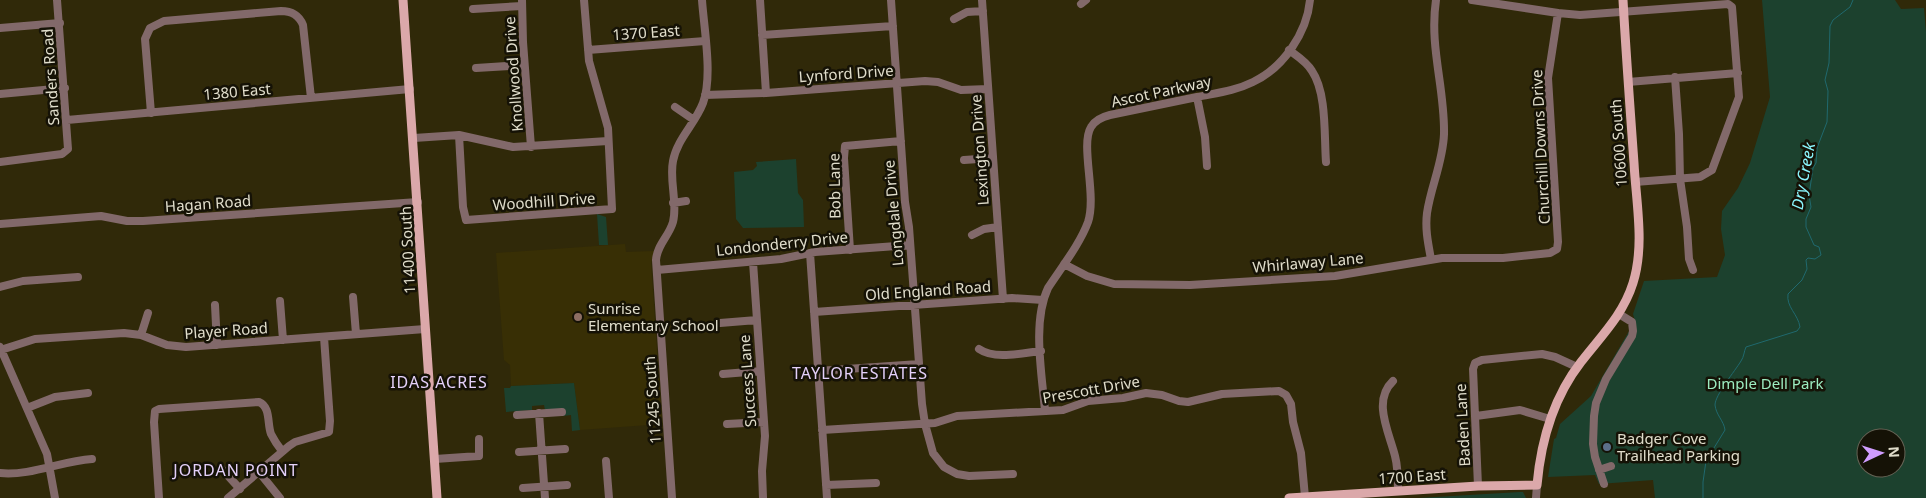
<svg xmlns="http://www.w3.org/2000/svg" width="1926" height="498" viewBox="0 0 1926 498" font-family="'Noto Sans',sans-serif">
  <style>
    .built { fill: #382f05 }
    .green { fill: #1c412e; fill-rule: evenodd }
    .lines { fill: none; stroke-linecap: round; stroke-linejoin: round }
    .stream { stroke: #20696e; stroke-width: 1 }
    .minor { stroke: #82696a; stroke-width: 8 }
    .major { stroke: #dba8aa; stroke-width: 9 }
    .education-dot { fill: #8d6e63; stroke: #151206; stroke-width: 2 }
    .service-dot { fill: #5c6f8a; stroke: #151206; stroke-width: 2 }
    .labels { text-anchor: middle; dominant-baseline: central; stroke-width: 5; stroke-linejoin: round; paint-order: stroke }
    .street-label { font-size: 15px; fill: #e0ddcb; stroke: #151206 }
    .poi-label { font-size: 15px; fill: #e0ddcb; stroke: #151206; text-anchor: start }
    .park-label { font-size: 15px; fill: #9cecc0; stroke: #151206 }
    .water-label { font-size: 16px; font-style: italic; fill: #8bf6fd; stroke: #151206 }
    .neighbourhood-label { font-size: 16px; letter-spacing: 1px; fill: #e4d0f9; stroke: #151206 }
  </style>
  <rect width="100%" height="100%" fill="#302909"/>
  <path class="built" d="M625,244l1,8 28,-1 -3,12 11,161 -82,6 -6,-47 -63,3 -1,-21 -6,-5 -8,-107z"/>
  <path class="green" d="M1762,0h133l6,9 23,-1 2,24v466h-271l-2,-18 -54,4 -4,-9 -47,2 6,-38 2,-1 4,-14 31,-28 44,-75 -2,-7 11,-33 73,-4 8,-22 -4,-26 1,-18 16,-23 12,-25 20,-66zM1866,438h30v30h-30z
    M796,159l2,34 5,7 1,27 -61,1 -7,-9 -2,-47 19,-2 4,-4 -1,-4z
    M597,214l9,3 2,28h-9z
    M574,383l6,47 -8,1 -1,-16 -8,1v-7l-18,1 -1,-5 -12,1v4l-26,2 -2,-24h6l1,-2z
    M1520,492h3l3,6h-108z"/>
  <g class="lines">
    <path class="stream" d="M1703,498v-16l3,-21 19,-31c-1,-9 -9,-15 -10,-25 0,-10 20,-34 26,-44 3,-4 3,-10 5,-14l51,-16 3,-4c-2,-13 -14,-20 -12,-33l14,-14 5,-11 -1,-9 2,-2 7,1 6,-4 -2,-8 -5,-2 -8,-18v-8l5,-12 -2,-12 4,-27 3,-5 1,-15 10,-26 1,-31 -3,-11 4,-17 1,-37 3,-6 17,-13 3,-7"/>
    <path class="minor" d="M522,0l1,42 8,105
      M760,0l6,93
      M891,0l14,202 4,25 13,177 3,20 8,29 11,14 13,7 12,2 44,-2
      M982,0l21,299
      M1472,0l86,13 22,2 148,-11 4,3 7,90 -27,73 -12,7 -65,5
      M1081,4l5,-4
      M473,9l49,-3
      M954,19l13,-7 16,-1
      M0,28l60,-5
      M762,35l131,-9
      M588,50l117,-9
      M1289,50c8,6 18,12 23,21 15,22 12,65 14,91
      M476,68l48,-3
      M1675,77l4,57 1,45 7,48 2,32 4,11
      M1628,82l110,-9
      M0,94l65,-6
      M705,95l61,-2 159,-12 13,1 23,8 27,-1
      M1197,97l8,40 2,29
      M675,107l19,13
      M151,113l-6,-74 5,-11 14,-7 117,-10c11,0 18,4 22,14l8,73
      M67,120l343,-31
      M459,135l4,72 3,13 146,-11 -4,-81 -19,-67 -5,-61
      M414,138l45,-3 54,12 95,-6
      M964,160l29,-2
      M0,162l62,-8 6,-5 -11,-149
      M673,203l13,-2
      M0,224l101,-8 26,5h16l275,-19
      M972,235l12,-6 14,-2
      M850,250l-6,-92 1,-12 56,-5
      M810,253l17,245
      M1431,259c-3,-16 -6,-30 -4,-46 4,-27 16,-51 17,-79 1,-46 -15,-87 -8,-134
      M753,262l12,174 -3,35 1,27
      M1064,264l23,12 27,8 76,1 145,-9 107,-18h61l47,-5 7,-4 1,-7 -10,-164 10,-65
      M657,270l124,-11 34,-7 95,-7
      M0,287l23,-6 55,-4
      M353,297l3,37
      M280,301l3,39
      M215,305l2,40
      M814,312l198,-14 31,2
      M720,323l37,-3
      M141,335l7,-22
      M0,347l47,107 8,44
      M979,349c16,11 43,4 62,2
      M1,350l34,-11 89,-6 17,2 26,10 19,2 239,-18
      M818,371l101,-7
      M723,374l37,-3
      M1393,381c-21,20 -4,51 2,75 3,11 3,24 3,35
      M27,408l28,-11 33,-4
      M1045,411c-3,-37 -13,-89 3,-123 13,-20 32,-44 40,-66 9,-27 -8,-77 3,-95 4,-7 11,-10 19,-12 29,-6 58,-12 87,-18 19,-4 38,-6 56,-15 30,-14 54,-49 57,-82
      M539,413l6,85
      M517,415l45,-3
      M1476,416l44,-6 30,9
      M727,424l37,-2
      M822,430l113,-7 22,-7 106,-6 25,-9 35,-3 23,-5 16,2 17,6 9,1 34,-8 57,-3 7,4 5,9 2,18 8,31 4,44
      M519,452l46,-3
      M435,459l44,-3v-17
      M606,461l3,37
      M221,468l19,21
      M1599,470l12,-4
      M259,472l21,26
      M0,473c31,3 61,-12 92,-14
      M1604,484l-9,-27 -2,-13 1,-28 2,-13 10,-24 26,-43 1,-5 -1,-9 -13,-8
      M826,485l50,-2
      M1478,486l-5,-117 2,-6 7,-3 60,-6 13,3 22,10
      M523,488l44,-3
      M159,498l-5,-76 1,-11 4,-2 100,-7c12,5 8,22 12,32 3,6 7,12 11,17
      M228,498l61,-52 6,-4 34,-10 1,-11 -6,-84
      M672,498l-16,-238c1,-15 13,-24 17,-38 5,-19 -4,-41 0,-61 4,-22 22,-37 30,-58 10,-26 1,-74 -1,-103
      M1536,498l1,-13"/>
    <path class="major" d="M403,0l34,498
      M1289,498l189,-12 59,-1c4,-45 16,-87 44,-123 20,-26 42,-47 52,-79 12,-38 3,-81 1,-120 -4,-55 -8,-109 -11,-163"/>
  </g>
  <circle class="education-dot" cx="578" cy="317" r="5"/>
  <circle class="service-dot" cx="1607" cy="447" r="5"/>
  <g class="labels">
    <g class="street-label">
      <text transform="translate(646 32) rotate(-4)">1370 East</text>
      <text transform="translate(846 73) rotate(-4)">Lynford Drive</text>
      <text transform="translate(513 74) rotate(-94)">Knollwood Drive</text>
      <text transform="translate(50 77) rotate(-94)">Sanders Road</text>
      <text transform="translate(237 91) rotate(-5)">1380 East</text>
      <text transform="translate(1161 91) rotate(-12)">Ascot Parkway</text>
      <text transform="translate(1618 143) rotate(-94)">10600 South</text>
      <text transform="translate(1540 147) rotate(-93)">Churchill Downs Drive</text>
      <text transform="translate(979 150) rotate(-94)">Lexington Drive</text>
      <text transform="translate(834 186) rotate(-91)">Bob Lane</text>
      <text transform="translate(544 201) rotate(-4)">Woodhill Drive</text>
      <text transform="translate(208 203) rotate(-4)">Hagan Road</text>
      <text transform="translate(893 213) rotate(-95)">Longdale Drive</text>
      <text transform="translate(782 243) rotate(-6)">Londonderry Drive</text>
      <text transform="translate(407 250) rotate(-93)">11400 South</text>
      <text transform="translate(1308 262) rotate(-5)">Whirlaway Lane</text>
      <text transform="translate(928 290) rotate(-4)">Old England Road</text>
      <text transform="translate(226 330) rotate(-4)">Player Road</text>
      <text transform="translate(747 381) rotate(-94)">Success Lane</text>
      <text transform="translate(1091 389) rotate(-10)">Prescott Drive</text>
      <text transform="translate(652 400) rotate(-94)">11245 South</text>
      <text transform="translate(1462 425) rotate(-93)">Baden Lane</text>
      <text transform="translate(1412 476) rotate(-4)">1700 East</text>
    </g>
    <g class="poi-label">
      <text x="588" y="308">Sunrise<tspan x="588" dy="17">Elementary School</tspan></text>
      <text x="1617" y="438">Badger Cove<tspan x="1617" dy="17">Trailhead Parking</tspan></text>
    </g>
    <g class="park-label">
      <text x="1765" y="383">Dimple Dell Park</text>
    </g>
    <g class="water-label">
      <text transform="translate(1803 176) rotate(-79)">Dry Creek</text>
    </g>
    <g class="neighbourhood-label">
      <text x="860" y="373">TAYLOR ESTATES</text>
      <text x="439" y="382">IDAS ACRES</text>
      <text x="236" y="470">JORDAN POINT</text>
    </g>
  </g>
  <g transform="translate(1881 453) rotate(86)"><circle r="24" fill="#151206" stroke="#666355"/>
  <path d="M0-4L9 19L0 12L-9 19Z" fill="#d09dff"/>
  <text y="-8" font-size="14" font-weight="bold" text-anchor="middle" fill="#e0ddcb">N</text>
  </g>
</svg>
